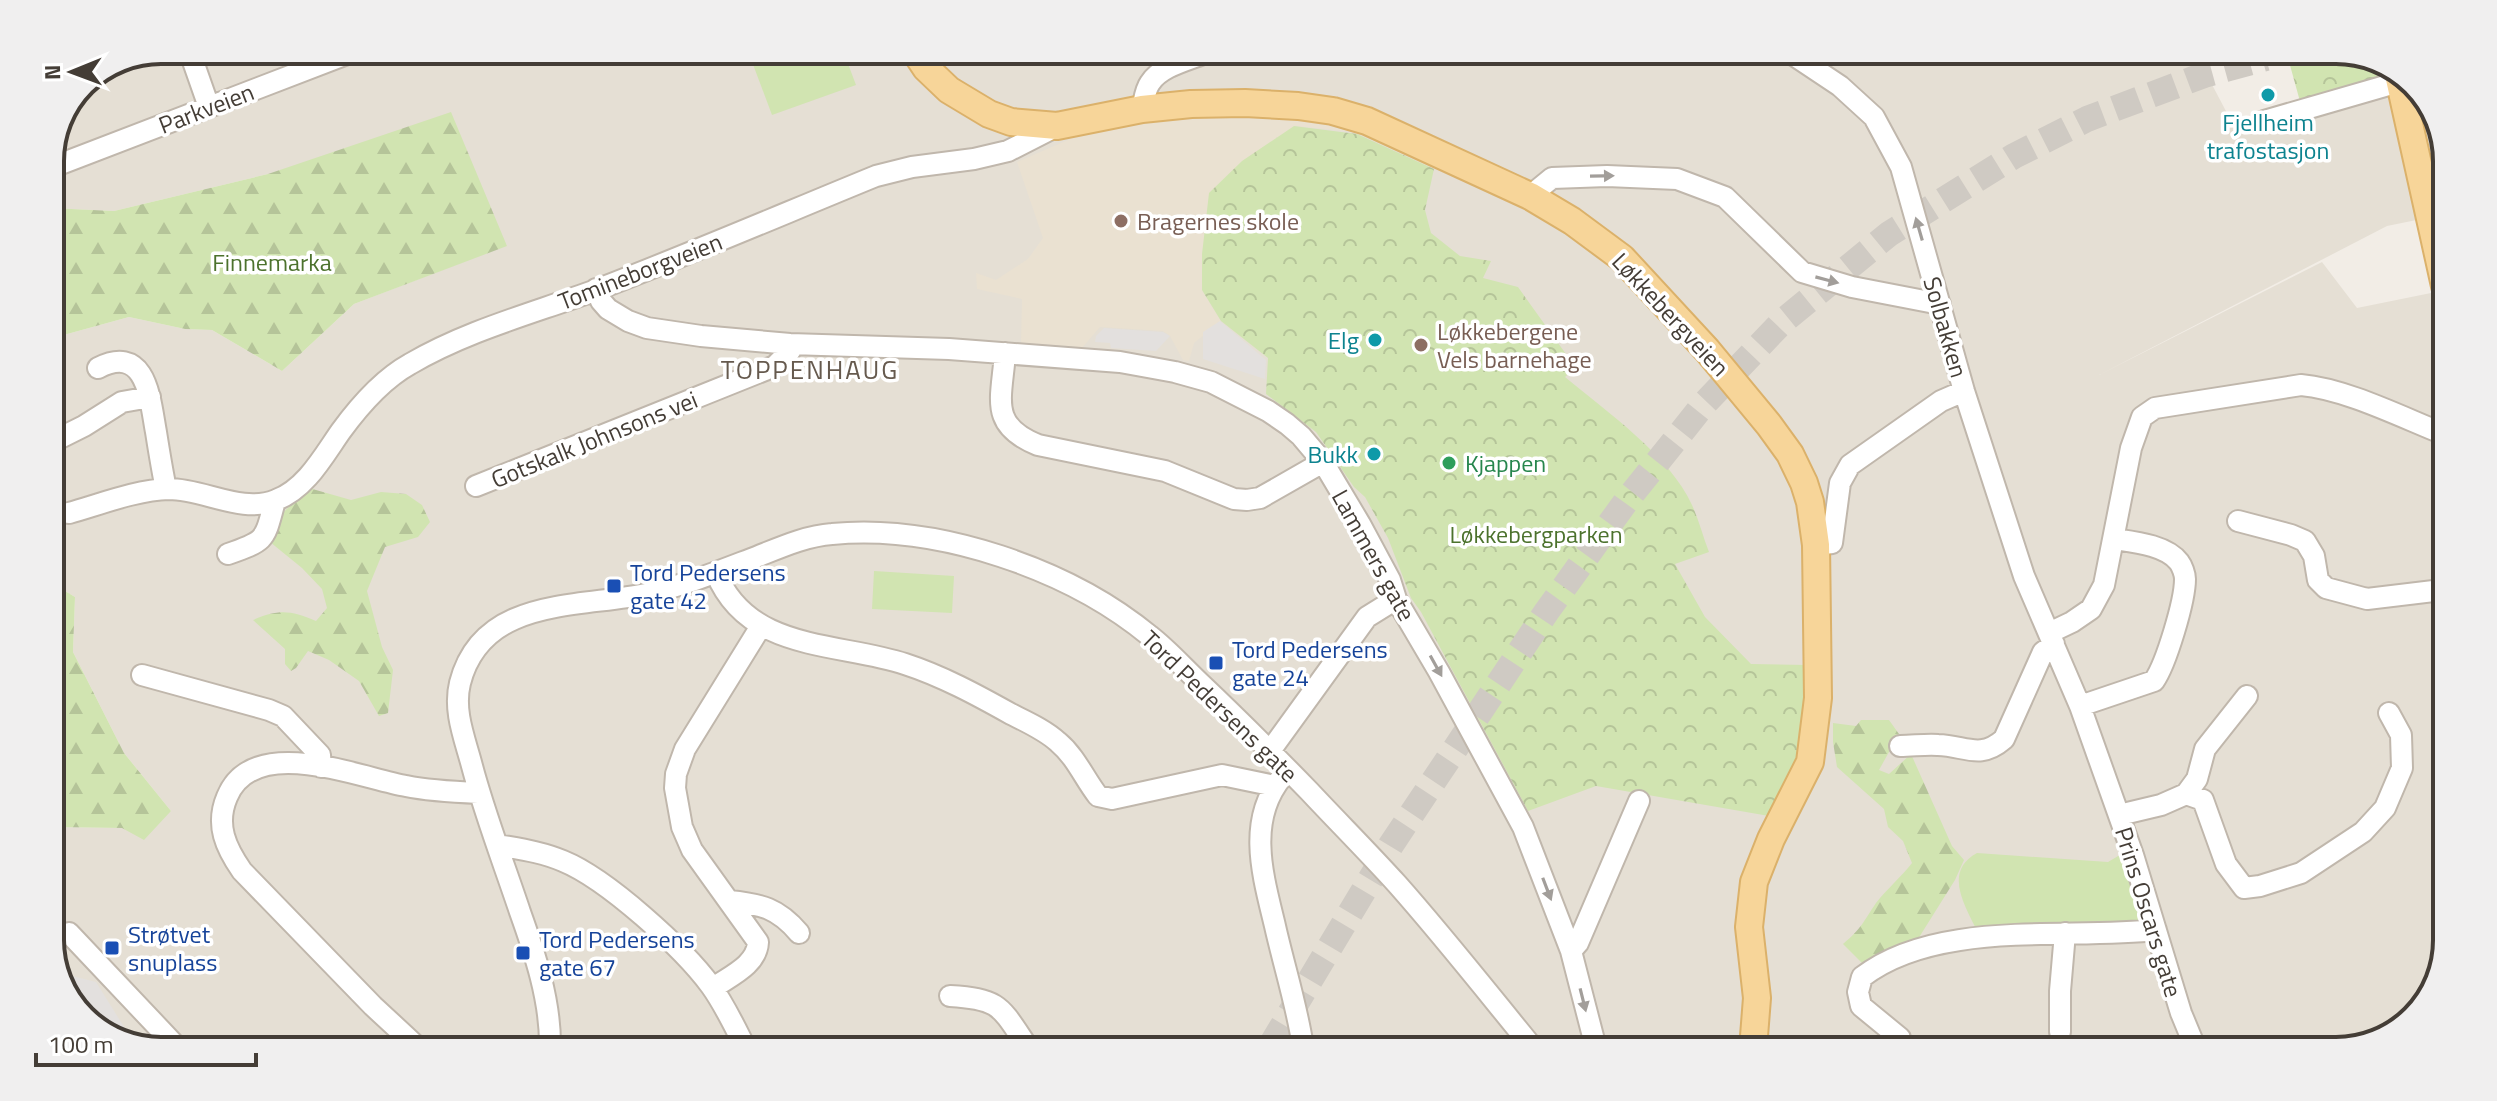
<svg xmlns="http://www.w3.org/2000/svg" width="2497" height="1101" viewBox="0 0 2497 1101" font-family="'Titillium Web',sans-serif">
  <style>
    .residential { fill: #e5dfd4 }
    .education { fill: #eae1d1 }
    .green { fill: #d1e4b1 }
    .forest { fill: url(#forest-firs) }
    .park { fill: url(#park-crowns) }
    .parking { fill: #e3e0de }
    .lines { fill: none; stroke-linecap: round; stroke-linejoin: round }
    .major-tunnel { stroke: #cfcac3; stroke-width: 26; stroke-dasharray: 26 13; stroke-linecap: butt }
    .minor-casing { stroke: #c0b7ac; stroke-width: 24 }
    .major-casing { stroke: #dbb16a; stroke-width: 30 }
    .minor { stroke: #fff; stroke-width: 20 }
    .major { stroke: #f7d599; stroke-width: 26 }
    .oneway { fill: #a29e9a }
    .culture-dot { fill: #0f9aa8; stroke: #fff; stroke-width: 3 }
    .education-dot { fill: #8d6e63; stroke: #fff; stroke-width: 3 }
    .leisure-dot { fill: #2e9e5b; stroke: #fff; stroke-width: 3 }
    .transit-dot { fill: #1a4fb4; stroke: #fff; stroke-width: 3 }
    .labels { text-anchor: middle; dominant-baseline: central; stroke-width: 7; stroke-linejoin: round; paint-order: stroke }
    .street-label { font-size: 24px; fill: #443d36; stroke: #fff }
    .culture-label { font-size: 24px; fill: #0d838f; stroke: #fff; text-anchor: end }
    .education-label { font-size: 24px; fill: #785e54; stroke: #fff; text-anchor: start }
    .park-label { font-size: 24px; fill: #4c722d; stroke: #fff }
    .leisure-label { font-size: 24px; fill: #27864d; stroke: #fff; text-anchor: start }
    .transit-label { font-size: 24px; fill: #164399; stroke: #fff; text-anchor: start }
    .neighbourhood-label { font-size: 26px; letter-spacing: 2px; fill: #665a4e; stroke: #fff }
    .rim { fill: none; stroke: #443d36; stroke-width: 4 }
  </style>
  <defs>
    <pattern id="forest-firs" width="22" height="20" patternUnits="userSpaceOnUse" patternTransform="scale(2)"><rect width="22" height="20" fill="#d1e4b1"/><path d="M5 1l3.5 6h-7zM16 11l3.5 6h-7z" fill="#b5c499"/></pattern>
    <pattern id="park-crowns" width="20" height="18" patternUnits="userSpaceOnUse" patternTransform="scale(2)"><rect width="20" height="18" fill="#d1e4b1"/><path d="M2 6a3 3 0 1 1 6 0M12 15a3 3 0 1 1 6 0" fill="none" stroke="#b5c499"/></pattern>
  </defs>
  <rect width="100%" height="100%" fill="#f2ede6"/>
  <path class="residential" d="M161,50l2037,8 40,76 175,-48 11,8 23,60 -1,60 -59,12 -288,149 223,-113 35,46 74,-15v-56l15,-3 -7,748 -41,50 -62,19 -2217,-8 -46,-36 -23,-60v-120l72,1 49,-17 -47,-58 -51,-101 2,-55 -25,-15v-234l10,-12 69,-19 56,12 27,1 70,41 72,-67 153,-59 -239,-71 -154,37 -64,-3v-54l33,-72z"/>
  <path class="education" d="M1282,115l68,10 28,9 -84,-8 -92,164 19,31 -27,22 -5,18 -6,-1 -13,-24 -7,-5 -63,-4 -18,21 -61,-3 1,-46 -45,-10 -1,-16 20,7 32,-21 15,-21 -26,-76 58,-25 109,-21z"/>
  <path class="green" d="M770,52l74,1 12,32 -84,30 -21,-56z
    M874,571l80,5 -2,37 -80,-4z
    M2125,852l17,60 -3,7 -8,5 -153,9c-12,-26 -36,-61 -1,-80l131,9z"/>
  <path class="forest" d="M451,112l56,134 -153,58 -72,67 -70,-41 -27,-1 -56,-12 -69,19 -10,12v-140l64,3 154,-37z
    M309,488l42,12 30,-8 25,2 16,11 8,17 -12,15 -33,10 -18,44 15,56 11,23 -5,43 -9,3 -20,-35 -30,-21 -21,-9 -12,17 -5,3 -6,-7v-15l-32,-29c25,-11 38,-10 63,1l11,-13 -5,-19 -20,-21 -32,-26 5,-22z
    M50,582l25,15 -2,55 51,101 47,58 -27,29 -22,-12 -72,-1z
    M1861,720h28l10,14 -20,36 10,4 22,-20 41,92 12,14 -9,20 -37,59 -53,27 -22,-22c19,-16 20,-22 33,-41 11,-14 25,-26 36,-40l-9,-22 -15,-14 -4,-18 -47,-42 -4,-25v-19l23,3z"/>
  <path class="park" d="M2288,58h90l23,18 -100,29z
    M1294,126l63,8 77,35 -9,41 6,23 29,23 31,5 -8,17 35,9 58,81 -11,9c41,34 105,79 127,128 7,15 11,32 17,47l-34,12 30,53 46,47 58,1 -5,72 -12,43 -23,36 -173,-30 -68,25 -107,-199 -10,-14 -23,-60 -23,-41 -11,-10 -38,-55 -50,-38 2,-36 -47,-37 -19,-31v-36l7,-61 33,-32z"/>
  <path class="parking" d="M1220,321l46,39 -1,19 -62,-20v-27z
    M1104,328l59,4 7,4 -14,15 -45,-3 -1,-5 -15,-1 1,-6z
    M68,975l28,7 38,61h-15l-28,-22 -18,-30z"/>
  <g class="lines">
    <path class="major-tunnel" d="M1270,1047l121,-202 156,-234 80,-111 77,-96 78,-82 107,-88 125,-78 73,-37 117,-44 62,-17"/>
    <defs>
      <path id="minor" d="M189,50l20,57
        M1795,56l45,30 34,31 27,50 63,224 60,185 56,130 53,149 48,158 12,29 9,8
        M1142,109c2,-8 3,-19 8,-26 10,-16 35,-22 53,-29
        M2264,121l142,-41
        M58,165l297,-114
        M1530,196l22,-18 55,-2 70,3 48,18 77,75 50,15 88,17
        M596,289l5,12 7,8 20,12 19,7 54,8 89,8 159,5 171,13 55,10 36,10 57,29 19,13 14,12 22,26 37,62 30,56 6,19 43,73 84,155 48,124 25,97
        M1005,353c-3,45 -17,72 33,92l127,26 69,28 13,1 13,-2 63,-36
        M98,368c49,-25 52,32 58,64 3,19 6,38 10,57
        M50,443l34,-17 38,-24 28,-5
        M476,486l299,-120 15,-15v-7
        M69,513c32,-9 67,-23 100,-24 35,0 73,25 107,11 30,-11 48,-45 65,-69 19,-26 42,-52 69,-67 58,-34 124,-51 186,-74 94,-36 187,-76 280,-114l36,-9 62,-8 34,-8 49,-25
        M2238,521l53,14 14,6 9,15 4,24 8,8 41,11 75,-9
        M1816,545l16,-2 8,-60 10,-18 91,-64 23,-10
        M228,554c40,-14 36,-14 47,-53
        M716,573c32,79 122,69 189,91 37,12 72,31 106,50 16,8 34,16 47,28 18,15 26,36 40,54l14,3 110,-24 53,11
        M2049,633l23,-11 19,-13 13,-24 27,-137 11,-31 13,-9 146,-23c45,4 100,32 143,49
        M142,675l127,35 14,6 37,39 1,12
        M2080,706l74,-25c12,-17 31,-80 31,-102 0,-5 -3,-13 -6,-17 -13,-17 -45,-20 -65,-23
        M1900,746c13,0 26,-2 38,-1 28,1 42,15 66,-6l39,-87 11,-8
        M1270,751l97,-134 29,-18
        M1282,777c-36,44 -19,99 -7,149 9,40 22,80 28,121
        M2186,794l11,-15 8,-30 42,-53
        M2119,815l42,-10 25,-11 17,6 23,64 18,24 16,-2 41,-13 62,-41 22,-24 17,-40 -1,-33 -12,-22
        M498,845c22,4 44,7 65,16 44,18 120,87 148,125 13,18 23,39 33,59
        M729,901c32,3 49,7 70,32
        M69,933l104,110
        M1571,951l7,-8 61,-142
        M713,988c17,-12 44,-23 45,-46l-66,-92 -10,-23 -7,-39 1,-14 9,-25 76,-123
        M950,996c50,3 50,10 77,50
        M2060,1032v-41l5,-58
        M1900,1038l-39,-32 -3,-14 4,-15c75,-58 204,-37 294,-47
        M414,1044l-41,-38 -131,-135c-16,-23 -27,-46 -15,-74 26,-64 130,-20 179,-11 24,5 49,6 73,7
        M550,1044c0,-45 -15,-90 -30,-132 -16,-48 -35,-97 -48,-146 -7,-27 -19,-55 -12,-83 22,-86 118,-75 186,-89 36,-8 71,-22 105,-35 26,-10 53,-23 81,-25 106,-10 237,35 318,102 18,14 33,31 50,47 37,35 73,71 109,108 29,31 59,61 88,93 47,53 91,109 136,164"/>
      <path id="major" d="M916,53l10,15 23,22 40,24 22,8 46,4 85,-17 49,-5 54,-1 53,3 35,5 34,10 163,75 42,25 50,37 85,92 62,75 21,29 14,29 6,19 6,43 2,153 -8,64 -39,77 -17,43 -5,45 8,71 -4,51
        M2398,74l47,212"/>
    </defs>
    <use href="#minor" class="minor-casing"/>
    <use href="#major" class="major-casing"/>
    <use href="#minor" class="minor"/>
    <use href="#major" class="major"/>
  </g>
  <defs><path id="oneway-solid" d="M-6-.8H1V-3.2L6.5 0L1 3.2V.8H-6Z" transform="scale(2)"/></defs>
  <g class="oneway">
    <use href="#oneway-solid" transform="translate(1602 176) rotate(-1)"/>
    <use href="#oneway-solid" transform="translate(1919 229) rotate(-106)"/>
    <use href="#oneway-solid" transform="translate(1827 280) rotate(15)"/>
    <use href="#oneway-solid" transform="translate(1436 666) rotate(61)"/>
    <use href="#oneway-solid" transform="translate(1547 889) rotate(69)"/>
    <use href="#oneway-solid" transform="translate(1583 1000) rotate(76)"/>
  </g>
  <g class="culture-dot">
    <circle cx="2268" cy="95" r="8"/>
    <circle cx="1375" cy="340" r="8"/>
    <circle cx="1374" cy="454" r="8"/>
  </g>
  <g class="education-dot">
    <circle cx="1121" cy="221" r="8"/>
    <circle cx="1421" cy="345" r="8"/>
  </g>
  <circle class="leisure-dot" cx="1449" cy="463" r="8"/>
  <g class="transit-dot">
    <rect x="606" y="578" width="16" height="16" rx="4"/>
    <rect x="1208" y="655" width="16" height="16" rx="4"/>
    <rect x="104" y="940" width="16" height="16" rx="4"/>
    <rect x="515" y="945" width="16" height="16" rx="4"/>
  </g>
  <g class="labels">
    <g class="street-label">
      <text transform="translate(206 108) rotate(-21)">Parkveien</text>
      <text transform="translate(640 271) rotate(-21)">Tomineborgveien</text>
      <text transform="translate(1671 314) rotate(47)">Løkkebergveien</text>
      <text transform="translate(1946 327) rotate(74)">Solbakken</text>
      <text transform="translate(594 439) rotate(-22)">Gotskalk Johnsons vei</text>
      <text transform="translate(1374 555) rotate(61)">Lammers gate</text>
      <text transform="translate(1220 706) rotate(44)">Tord Pedersens gate</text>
      <text transform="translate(2149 912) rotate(73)">Prins Oscars gate</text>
    </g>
    <g class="culture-label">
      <text x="2268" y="122" text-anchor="middle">Fjellheim<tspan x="2268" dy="28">trafostasjon</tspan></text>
      <text x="1359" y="340">Elg</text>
      <text x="1358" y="454">Bukk</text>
    </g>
    <g class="education-label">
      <text x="1137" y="221">Bragernes skole</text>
      <text x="1437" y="331">Løkkebergene<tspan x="1437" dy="28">Vels barnehage</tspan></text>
    </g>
    <g class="park-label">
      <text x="272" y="262">Finnemarka</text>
      <text x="1536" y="534">Løkkebergparken</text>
    </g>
    <g class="leisure-label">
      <text x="1465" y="463">Kjappen</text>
    </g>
    <g class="transit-label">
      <text x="630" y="572">Tord Pedersens<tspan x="630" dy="28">gate 42</tspan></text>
      <text x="1232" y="649">Tord Pedersens<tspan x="1232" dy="28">gate 24</tspan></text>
      <text x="128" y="934">Strøtvet<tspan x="128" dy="28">snuplass</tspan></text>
      <text x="539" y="939">Tord Pedersens<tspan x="539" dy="28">gate 67</tspan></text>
    </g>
    <g class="neighbourhood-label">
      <text x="810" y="369">TOPPENHAUG</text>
    </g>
  </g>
  <path d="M0 0H2497V1101H0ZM161 64H2336A97 97 0 0 1 2433 161V940A97 97 0 0 1 2336 1037H161A97 97 0 0 1 64 940V161A97 97 0 0 1 161 64Z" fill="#f0efef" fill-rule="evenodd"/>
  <path class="rim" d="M161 64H2336A97 97 0 0 1 2433 161V940A97 97 0 0 1 2336 1037H161A97 97 0 0 1 64 940V161A97 97 0 0 1 161 64Z"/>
  <g transform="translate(72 72) rotate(269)" stroke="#ffffff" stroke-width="6" paint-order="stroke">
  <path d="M0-6L14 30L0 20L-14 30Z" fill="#443d36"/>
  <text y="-12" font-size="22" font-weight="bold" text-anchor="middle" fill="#443d36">N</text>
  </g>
  <path d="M36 1053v12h220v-12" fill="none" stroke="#443d36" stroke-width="4"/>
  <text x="48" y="1053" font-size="24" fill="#443d36" stroke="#ffffff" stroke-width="6" paint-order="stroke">100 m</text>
</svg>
